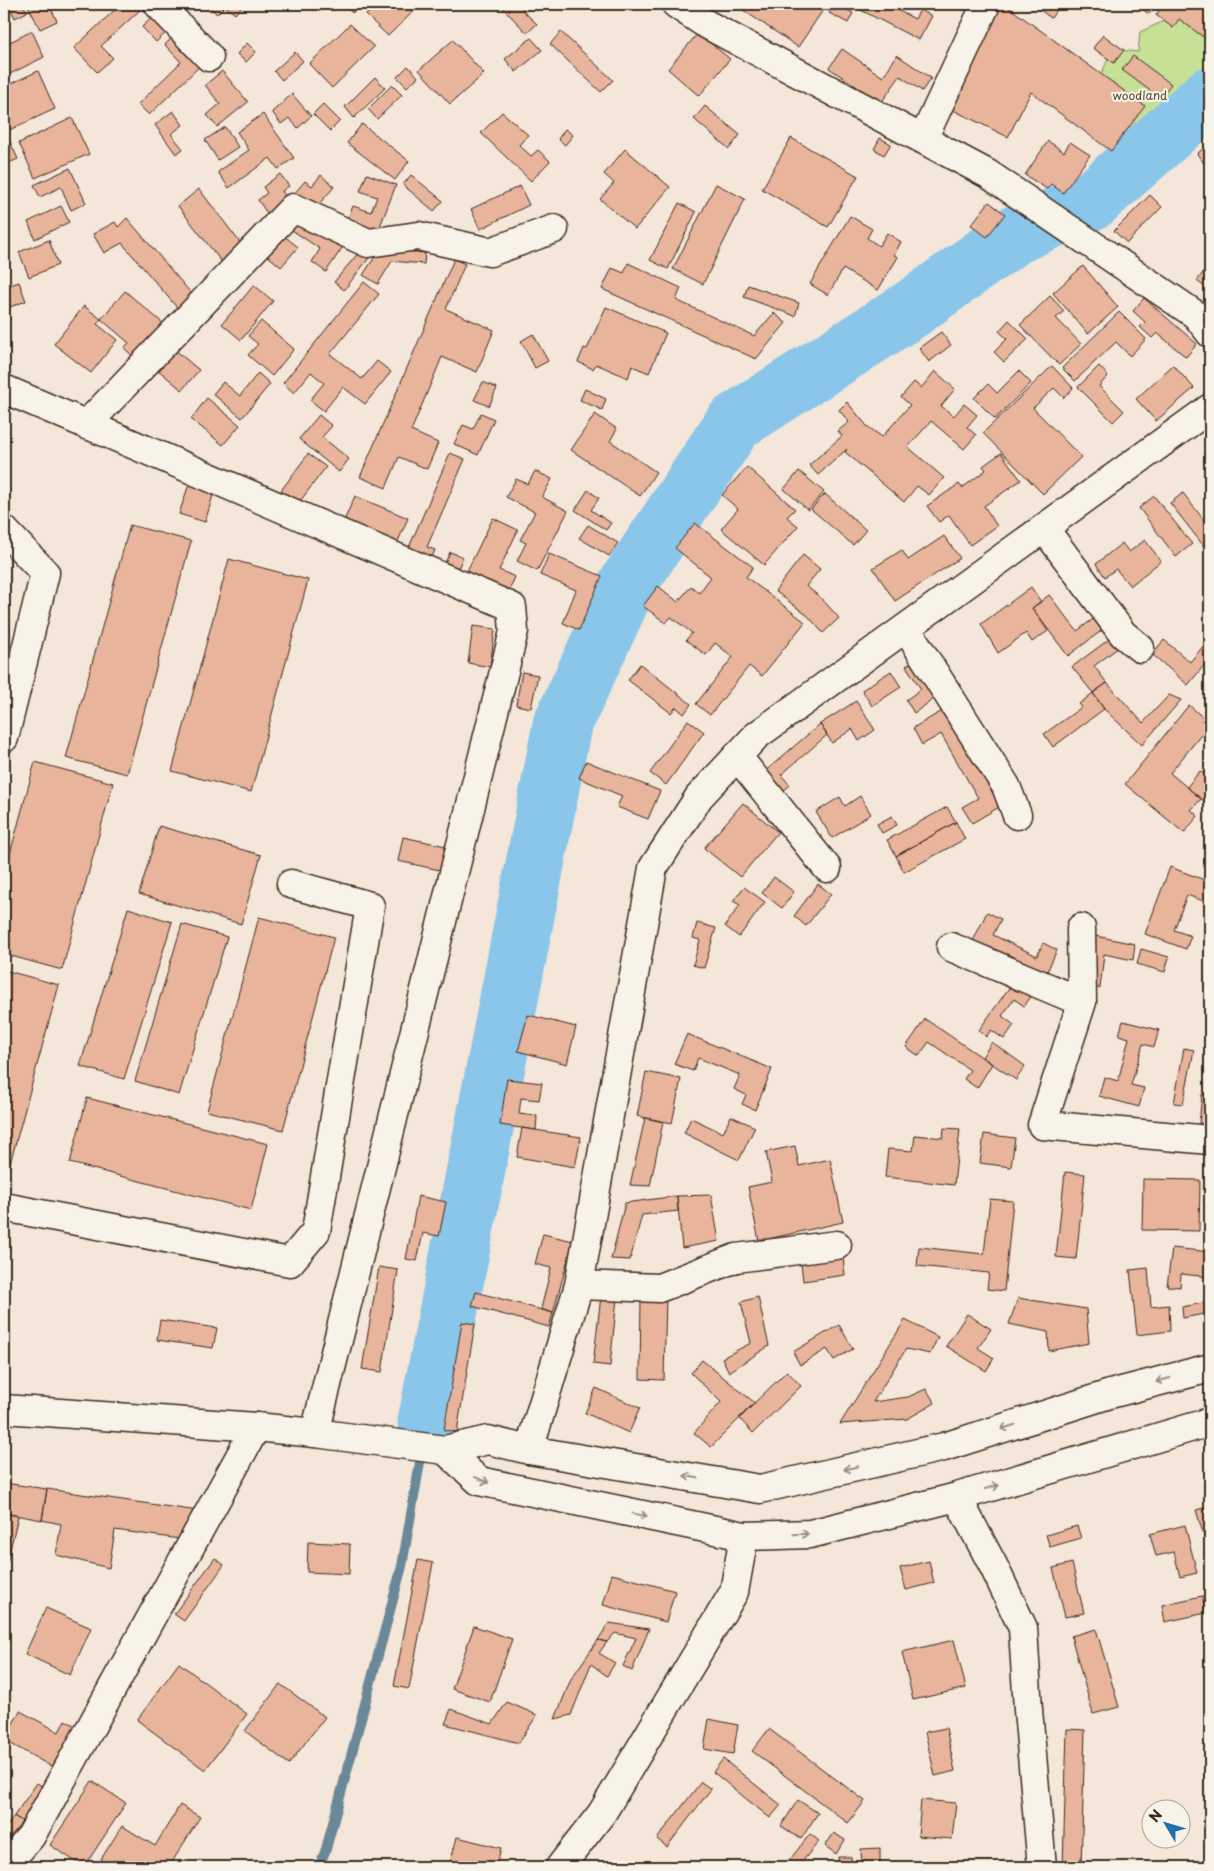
<svg xmlns="http://www.w3.org/2000/svg" width="1214" height="1871" viewBox="0 0 1214 1871" font-family="'Playpen Sans',sans-serif">
  <style>
    .green { fill: #c6e096; stroke: #80855a }
    .lines { fill: none; stroke-linecap: round; stroke-linejoin: round }
    .stream { stroke: #6a8898; stroke-width: 10 }
    .river { stroke: #8ac6ea; stroke-width: 59 }
    .building { fill: #e9b49c; stroke: #3b2a1e }
    .minor-casing { stroke: #3b2a1e; stroke-width: 31 }
    .major-casing { stroke: #3b2a1e; stroke-width: 31 }
    .minor { stroke: #f7f3e8; stroke-width: 28 }
    .major { stroke: #f7f3e8; stroke-width: 28 }
    .oneway { stroke: #998e83 }
    .labels { text-anchor: middle; dominant-baseline: central; stroke-width: 4; stroke-linejoin: round; paint-order: stroke }
    .park-label { font-size: 12px; fill: #574e36; stroke: #f7f3e8 }
  </style>
  <rect width="100%" height="100%" fill="#f4e6d9"/>
  <filter id="ink" filterUnits="userSpaceOnUse"><feTurbulence type="fractalNoise" baseFrequency=".02" numOctaves="2"/><feDisplacementMap in="SourceGraphic" scale="10" xChannelSelector="R" yChannelSelector="G"/><feConvolveMatrix kernelMatrix="1 2 1 2 8 2 1 2 1" color-interpolation-filters="sRGB"/></filter>
  <g filter="url(#ink)">
    <path class="green" d="M1191,4h19v72l-17,30 -48,41 -46,-17 2,-55 11,-26 26,3 2,-20 26,-12z"/>
    <g class="lines">
      <path class="stream" d="M319,1867l7,-18 76,-283 25,-144"/>
      <path class="river" d="M427,1422l135,-697 65,-140 107,-162 176,-113 105,-75 78,-35 117,-104"/>
    </g>
    <path class="building" d="M8,4h15l4,8 -12,6z
      M27,4h22l8,17 -17,8z
      M121,4h12l7,6 -39,36 12,12 -16,14 -23,-24z
      M209,4h35l-9,10 -10,-8 -8,8 -10,-9z
      M344,4h19l-11,9z
      M378,4h43l-33,32 -22,-21z
      M499,4h28l-5,6 15,14 -10,9z
      M746,4h81l-29,43 -55,-37z
      M834,4l19,9 -5,10 -19,-10z
      M849,4h36l30,15 5,-9 12,6 -13,24z
      M996,4h8l141,102 -34,45 -80,-59 -23,45 -63,-31z
      M1032,4h29l-10,14z
      M1135,4h22l-8,10z
      M1165,4h34l11,9v29l-31,-23 -6,9 -17,-13z
      M156,14l14,15 -14,13 -14,-15z
      M350,24l24,23 -42,41 -23,-24z
      M32,31l12,26 -40,20v-32z
      M561,32l52,48 -12,12 -51,-48z
      M698,33l32,26 -31,37 -31,-27z
      M175,34l28,29 -54,52 -11,-11 43,-42 -16,-17z
      M1103,35l21,15 -10,13 -21,-15z
      M531,38l11,12 -26,22 -11,-13z
      M453,40l31,34 -34,30 -31,-34z
      M247,43l9,9 -10,10 -9,-8z
      M842,49l41,28 14,-22 34,23 -9,13 -22,-15 -19,27 -52,-35z
      M295,52l8,9 -21,19 -8,-9z
      M1133,56l38,28 -11,14 -38,-28z
      M408,66l10,11 -11,10 -10,-10z
      M38,71l17,38 -48,22 -3,-7v-37z
      M222,71l26,31 -31,25 -10,-12 13,-11 -15,-19z
      M375,77l10,11 -31,30 -9,-11z
      M392,85l10,10 -25,24 -9,-10z
      M292,94l19,22 -13,12 -9,-10 -8,6 -9,-12z
      M323,104l17,17 -10,10 -17,-17z
      M705,106l35,29 -11,14 -35,-30z
      M173,111l10,14 -12,9 12,15 -7,5 -21,-29z
      M502,112l26,23 -9,10 12,11 7,-6 12,11 -19,20 -50,-48z
      M263,114l31,44 -16,11 -8,-11 -41,30 -11,-16 31,-22 -12,-18z
      M72,118l17,36 -54,24 -16,-35z
      M362,124l47,37 -14,19 -48,-37z
      M225,127l13,20 -20,13 -13,-20z
      M565,129l8,6 -8,10 -7,-6z
      M791,138l67,38 -30,51 -66,-38z
      M880,138l11,6 -7,11 -10,-6z
      M1048,141l16,11 6,-10 20,13 -27,38 -12,-9 -4,5 -22,-14z
      M10,142l8,17 -14,6v-20z
      M1210,142v20l-4,4 -9,-12z
      M625,149l45,38 -35,42 -35,-30 14,-16 -10,-9z
      M70,168l16,35 -15,7 -10,-23 -21,10 -6,-12z
      M280,174l9,12 -7,5 7,11 -20,14 -11,-16 9,-7 -4,-6z
      M367,174l29,11 -19,49 -31,-11 7,-17 18,6 6,-15 -17,-6z
      M321,175l13,12 -22,25 -19,-17 12,-14 7,5z
      M411,175l32,26 -9,10 -31,-26z
      M716,184l29,15 -42,85 -30,-15z
      M520,186l9,19 -49,24 -9,-20z
      M199,189l46,60 -21,16 -46,-59z
      M1150,195l12,12 -35,36 -13,-12z
      M989,202l16,12 -18,23 -16,-12z
      M679,203l17,9 -28,57 -18,-9z
      M61,206l8,16 -34,17 -7,-17z
      M850,216l22,13 -5,9 12,8 8,-13 14,9 -7,13 4,2 -20,33 -35,-21 -15,26 -18,-11z
      M301,217l43,28 -18,27 -14,-10 8,-13 -28,-19z
      M127,218l68,80 -15,13 -58,-68 -18,10 -11,-19 22,-12 3,5z
      M283,235l15,12 -17,20 -14,-12z
      M49,240l9,25 -29,12 -10,-25z
      M380,249l45,4 -1,11 -32,-3 -14,23 -15,-9z
      M360,251l9,7 -25,32 -10,-8z
      M454,259l11,5 -19,45 48,21 -17,42 -35,-15 -31,74 27,12 -11,26 -28,-12 -13,31 -26,-11z
      M628,263l53,25 -5,12 78,36 20,-23 12,10 -30,36 -154,-70 10,-21 12,5z
      M1210,263v28l-13,-10z
      M1083,266l35,41 -30,27 -35,-41z
      M19,282l7,19 -16,6 -6,-20z
      M364,282l15,12 -49,60 32,25 15,-18 14,11 -26,32 -22,-17 -19,24 -14,-11 14,-17 -13,-11 -17,21 -11,-10z
      M254,285l19,16 -32,39 -19,-16z
      M748,285l51,18 -4,13 -51,-19z
      M125,291l40,34 -29,34 -12,-11 5,-5 -28,-24z
      M1050,296l14,15 -8,7 25,26 -22,21 -39,-40z
      M1144,298l53,46 -11,13 -29,-24 -5,5 -12,-11 5,-5 -12,-11z
      M84,306l17,13 -4,5 20,16 -26,33 -37,-29z
      M606,307l60,26 -17,40 -17,-7 -4,12 -32,-14 -3,5 -15,-7 6,-14 3,1 1,-2z
      M1119,312l27,27 -16,17 -14,-14 -41,39 -13,-13z
      M1009,320l19,19 -24,23 -10,-10 13,-13 -8,-8z
      M261,321l33,28 -22,27 -24,-21 10,-11 -10,-8z
      M941,332l10,13 -22,17 -10,-14z
      M533,334l15,27 -13,7 -14,-27z
      M174,349l25,21 -17,20 -25,-21z
      M1173,365l21,23 -38,33 -20,-22z
      M1052,366l21,22 -9,10 -10,-10 -21,20 48,49 -38,37 -60,-61z
      M1099,366l9,10 -9,10 25,25 -11,11 -35,-35z
      M935,371l20,18 -14,17 13,10 10,-12 13,11 -10,12 9,8 -12,14 -33,-28 -23,26 36,31 -15,17 -12,-9 -13,16 -59,-50 2,-3 -29,26 -9,-10 33,-29 -4,-5 11,-9 -10,-12 8,-8 20,24 15,11 28,-32 -9,-8 13,-15 7,6z
      M1019,371l12,12 -36,36 -21,-21 14,-14 9,9z
      M258,373l12,11 -28,34 -29,-24 10,-12 17,14z
      M483,382l14,6 -8,18 -15,-6z
      M585,389l21,10 -4,11 -22,-10z
      M207,398l33,27 -17,20 -32,-26z
      M481,413l13,6 -16,36 -24,-11 9,-19 10,4z
      M595,414l22,15 -7,12 46,31 -16,24 -69,-46z
      M319,415l13,11 -10,11 27,22 -10,13 -40,-33z
      M450,453l15,6 -38,88 8,3 -5,12 -23,-10z
      M1001,453l20,27 -37,26 13,20 -27,19 -21,-30 -10,7 -12,-16 32,-22 3,4 24,-18 -3,-4z
      M308,454l18,13 -32,42 -17,-13z
      M747,467l48,42 -8,8 11,9 -34,39 -43,-36 17,-20 -16,-14z
      M535,471l17,8 -10,18 26,14 -31,60 -20,-10 9,-18 -6,-3 15,-28 -29,-15 10,-18 12,5z
      M799,471l25,21 -16,18 -24,-21z
      M189,484l25,8 -9,30 -26,-8z
      M588,490l11,8 -8,12 20,13 -5,7 -31,-20z
      M1183,493l27,35v26l-40,-51z
      M825,494l41,36 -13,15 -42,-36z
      M355,496l53,22 -12,28 -53,-23z
      M1154,496l38,48 -16,13 -37,-49z
      M493,518l25,12 -19,40 16,7 -8,18 -42,-20z
      M695,523l58,44 -7,10 59,45 -43,54 -13,-10 -39,49 -14,-11 37,-47 -18,-14 -9,12 -20,-15 6,-7 -21,-16 -5,6 -23,-17 15,-20 20,16 13,-16 8,7 12,-16 -36,-29z
      M130,525l61,16 -64,233 -61,-16z
      M588,525l30,18 -9,13 -30,-18z
      M944,536l16,22 -65,43 -22,-33 29,-18 6,10z
      M1145,540l16,21 -31,25 -14,-17 -11,8 -9,-13 26,-21 7,9z
      M450,552l13,5 -6,14 -13,-6z
      M549,554l53,22 -23,54 -16,-7 13,-33 -36,-15z
      M803,555l17,14 -14,17 15,12 18,20 -16,15 -15,-17 -33,-25z
      M229,559l79,21 -57,212 -79,-21z
      M1031,587l10,15 -9,6 16,23 -16,11 -6,-9 -28,20 -17,-29z
      M1049,595l28,36 23,-17 9,11 -41,31 -36,-48z
      M473,626l22,3 -5,38 -22,-4z
      M1112,637l7,10 -25,19 13,17 -14,10 -21,-26z
      M1210,638v20l-22,27 -36,-31 12,-14 26,22z
      M917,658l24,36 -27,19 -8,-13 15,-11 -15,-23z
      M640,664l51,40 -7,10 -8,-7 -5,6 -43,-33z
      M891,671l10,16 -29,19 -10,-16z
      M522,672l16,3 -7,33 -15,-3z
      M1107,683l36,40 26,-28 12,5 -39,45 -38,-36 -11,-16z
      M1093,693l11,16 -51,38 -9,-13 38,-27 -3,-3z
      M856,701l19,29 -16,11 -7,-12 -20,14 -12,-19z
      M1189,705l21,19 -40,49 31,26 -10,11 7,6 -14,17 -59,-49z
      M949,707l57,96 -34,20 -10,-16 16,-9 -37,-64 -19,11 -9,-17z
      M688,720l16,12 -38,53 -16,-12z
      M820,724l7,11 -46,40 9,10 -11,10 -17,-21z
      M586,761l74,30 -12,28 -31,-12 5,-11 -43,-18z
      M35,762l78,21 -51,187 -58,-16v-78z
      M1210,767v39l-23,-19 13,-16 5,3z
      M860,796l11,18 -39,24 -16,-26 24,-15 5,9z
      M743,803l35,29 -38,45 -36,-29z
      M947,807l9,15 -60,34 -9,-16z
      M892,816l5,9 -15,8 -5,-9z
      M956,822l9,17 -61,33 -8,-16z
      M159,826l102,29 -20,69 -102,-30z
      M403,837l52,11 -6,24 -51,-11z
      M1170,867l40,15v8l-4,12 -19,-7 -13,35 17,6 -5,13 -41,-15z
      M774,877l20,15 -12,16 -20,-15z
      M818,884l13,10 -25,32 -12,-10z
      M744,887l21,15 -26,35 -14,-11 15,-21 -7,-4z
      M128,908l44,14 -48,157 -44,-13z
      M987,912l14,7 -8,16 44,21 6,-13 14,7 -12,26 -72,-35z
      M259,917l75,20 -51,193 -76,-19z
      M697,923l19,5 -12,40 -11,-3 7,-25 -7,-2z
      M182,924l45,13 -48,158 -44,-14z
      M1091,935l44,9 -2,16 -29,-6 -4,34h-10z
      M1141,949l28,8 -4,15 -28,-8z
      M4,970l55,15 -51,186 -4,-1z
      M1014,981l19,13 -9,12 -10,-7 -12,17 12,9 -10,14 -13,-9 -5,7 -7,-7z
      M528,1015l48,12 -9,37 -49,-13z
      M925,1019l67,45 -15,24 -13,-9 6,-9 -41,-28 -10,14 -13,-9z
      M1123,1021l36,9 -5,17 -11,-3 -12,41 13,3 -5,19 -40,-11 5,-19 14,4 11,-43 -10,-3z
      M687,1034l85,35 -17,41 -13,-6 4,-9 -12,-6 6,-14 -42,-17 -5,13 -19,-7z
      M992,1042l33,24 -9,14 -34,-23z
      M1184,1048l10,2 -11,54 -9,-1z
      M646,1072l35,7 -9,44 -35,-7z
      M507,1079l35,4 -3,17 -18,-2 -2,16 18,2 -1,14 -36,-5z
      M1202,1094l8,1v29l-11,-1z
      M87,1098l181,46 -17,66 -181,-47z
      M731,1116l24,11 -16,33 -55,-27 7,-15 32,15z
      M645,1118l18,4 -13,64 -20,-1z
      M522,1128l59,9 -6,30 -58,-10z
      M944,1128l16,1 -6,56 -69,-8 3,-28 25,2 2,-16 28,3z
      M984,1134l31,4 -4,29 -31,-4z
      M795,1146l4,20 31,-7 13,63 -84,19 -11,-54 24,-5 -6,-30z
      M1065,1172l20,2 -9,85 -20,-2z
      M1143,1179l57,1 -1,51 -57,-1z
      M711,1195l8,46 -37,7 -5,-52z
      M418,1196l28,6 -7,34 -16,-3 -6,28 -11,-2z
      M677,1196l1,15 -36,4 -12,45 -19,-1 14,-56z
      M990,1199l23,2 -9,90 -17,-2 2,-16 -72,-7 2,-19 65,7z
      M543,1234l30,7 -20,72 -12,-4 10,-41 -16,-4z
      M1172,1248l38,4v25l-29,-3 -1,13 -13,-1z
      M843,1257l2,18 -42,6 -2,-18z
      M379,1267l19,3 -16,102 -20,-3z
      M1148,1268l3,39 18,-2 1,26 -33,4 -7,-65z
      M476,1292l77,21 -4,14 -77,-21z
      M601,1296l16,2 -7,68 -17,-2z
      M641,1296h25l-2,84 -24,-1z
      M758,1297l11,49 -40,26 -7,-14 29,-15 -10,-41z
      M1018,1298l68,11 3,34 -40,8 -1,-19 -39,-8z
      M1208,1302l1,11 -26,5 -1,-11z
      M967,1314l24,15 -13,19 16,10 -8,13 -40,-25z
      M160,1320l57,8 -4,20 -56,-8z
      M905,1320l33,17 -8,17 -24,-5 -33,53 35,-5 18,-8 9,14 -28,16 -67,5z
      M462,1322l13,2 -18,108 -13,-2z
      M839,1325l14,24 -19,11 -7,-11 -27,16 -7,-13z
      M702,1360l53,43 -44,44 -17,-14 27,-31 -30,-29z
      M787,1371l14,15 -48,47 -14,-15z
      M596,1388l44,20 -11,25 -44,-20z
      M4,1483l43,6 -5,31 -38,-7z
      M47,1489l158,23 -18,28 -72,-10 -6,38 -53,-13 5,-31 -19,-4z
      M1210,1506v50l-14,-46z
      M4,1513l14,3 -11,47h-3z
      M1185,1525l12,48 -17,4 -6,-25 -18,4 -6,-22z
      M1077,1526l4,12 -31,9 -4,-12z
      M308,1542l42,2 -1,30 -42,-2z
      M215,1558l9,7 -40,56 -10,-7z
      M418,1560l15,3 -24,126 -15,-3z
      M929,1561l5,22 -28,7 -6,-22z
      M1072,1563l12,50 -19,4 -12,-49z
      M612,1574l63,17 -9,31 -63,-17z
      M1202,1596l4,17 -41,9 -3,-17z
      M46,1608l45,20 -21,47 -45,-21z
      M609,1623l40,6 -17,42 -9,-5 13,-28 -21,-5 -8,9 -9,-2z
      M474,1626l38,13 -22,63 -38,-13z
      M1096,1629l23,78 -26,7 -22,-78z
      M598,1640l9,2 -8,11 16,10 -8,13 -16,-12 -20,51 -16,4 16,-40z
      M954,1640l12,48 -53,12 -11,-48z
      M179,1663l68,51 -42,56 -68,-50z
      M280,1684l45,33 -36,47 -44,-33z
      M507,1702l30,13 -18,28 -74,-19 6,-15 41,15z
      M20,1711l39,21 6,-12 14,8 -23,41 -52,-29z
      M709,1719l29,6 -5,29 -29,-5z
      M946,1728l9,43 -20,5 -10,-44z
      M769,1729l96,72 -17,22 -96,-72z
      M1067,1729l18,1 -4,137h-18z
      M723,1759l58,46 -11,13 -57,-46z
      M92,1781l34,22 -42,64 -34,-22z
      M701,1782l10,7 -44,58 -10,-8z
      M37,1783l9,6 -23,33 -9,-6z
      M798,1800l20,13 -17,26 -20,-13z
      M921,1800l35,3 -4,36 -34,-3z
      M180,1805l20,12 -31,50h-55l-13,-8 21,-33 33,20z
      M14,1816l9,6 -19,28v-20z
      M834,1833l11,7 -9,14 -11,-8z
      M810,1834l9,7 -21,26h-14z
      M457,1837l44,11 -5,19h-47z
      M880,1848v19h-18l-1,-18z
      M838,1857h13l1,10h-13z
      M278,1860l21,7h-23z"/>
    <g class="lines">
      <defs>
        <path id="minor" d="M158,4l51,53
          M676,4l30,20 282,150 208,141 14,18
          M923,139l63,-135
          M4,389l508,218 2,24 -199,802
          M86,425l207,-217 75,35 50,-7 72,16 64,-23
          M1044,528l79,106 17,14
          M4,530l41,43 -41,165
          M906,628l100,158 11,29
          M737,756l90,112
          M1081,928l1,74 -40,123 168,15
          M951,947l131,55
          M4,1207l286,55 26,-31 54,-325 -79,-22
          M579,1285l80,3 77,-30 101,-13
          M529,1450l50,-165 74,-417 46,-71 57,-61 454,-328
          M957,1497l38,72 28,59 5,82 14,157
          M4,1867l27,-31 225,-409
          M560,1867l42,-54 132,-221 10,-56"/>
        <path id="major" d="M4,1409l252,18 59,6 130,17 43,-10 41,10 231,39 184,-42 166,-53 100,-26
          M445,1450l34,31 265,55 66,-2 147,-37 253,-75"/>
      </defs>
      <use href="#minor" class="minor-casing"/>
      <use href="#major" class="major-casing"/>
      <use href="#minor" class="minor"/>
      <use href="#major" class="major"/>
    </g>
    <defs><path id="oneway-shaft" d="M-6 0H5M1.5-3L5.5 0L1.5 3" fill="none" stroke-width="1.6" stroke-linecap="round" stroke-linejoin="round" transform="scale(1.25)"/></defs>
    <g class="oneway">
      <use href="#oneway-shaft" transform="translate(1163 1380) rotate(165)"/>
      <use href="#oneway-shaft" transform="translate(1008 1427) rotate(162)"/>
      <use href="#oneway-shaft" transform="translate(851 1468) rotate(167)"/>
      <use href="#oneway-shaft" transform="translate(691 1477) rotate(-170)"/>
      <use href="#oneway-shaft" transform="translate(482 1480) rotate(23)"/>
      <use href="#oneway-shaft" transform="translate(992 1487) rotate(-16)"/>
      <use href="#oneway-shaft" transform="translate(640 1515) rotate(12)"/>
      <use href="#oneway-shaft" transform="translate(801 1534) rotate(-2)"/>
    </g>
  </g>
  <g class="labels">
    <g class="park-label">
      <text x="1140" y="95">woodland</text>
    </g>
  </g>
  <rect width="1214" height="1871" fill="none" stroke="#f7f3e8" stroke-width="20"/>
  <rect x="10" y="10" width="1194" height="1851" fill="none" stroke="#3b2a1e" stroke-width="2" filter="url(#ink)"/>
  <g transform="translate(1166 1824) rotate(308)"><circle r="24" fill="#f7f3e8" stroke="#aca397"/>
  <path d="M0-4L9 19L0 12L-9 19Z" fill="#1f6fb2"/>
  <text y="-8" font-size="14" font-weight="bold" text-anchor="middle" fill="#3b2a1e">N</text>
  </g>
</svg>
